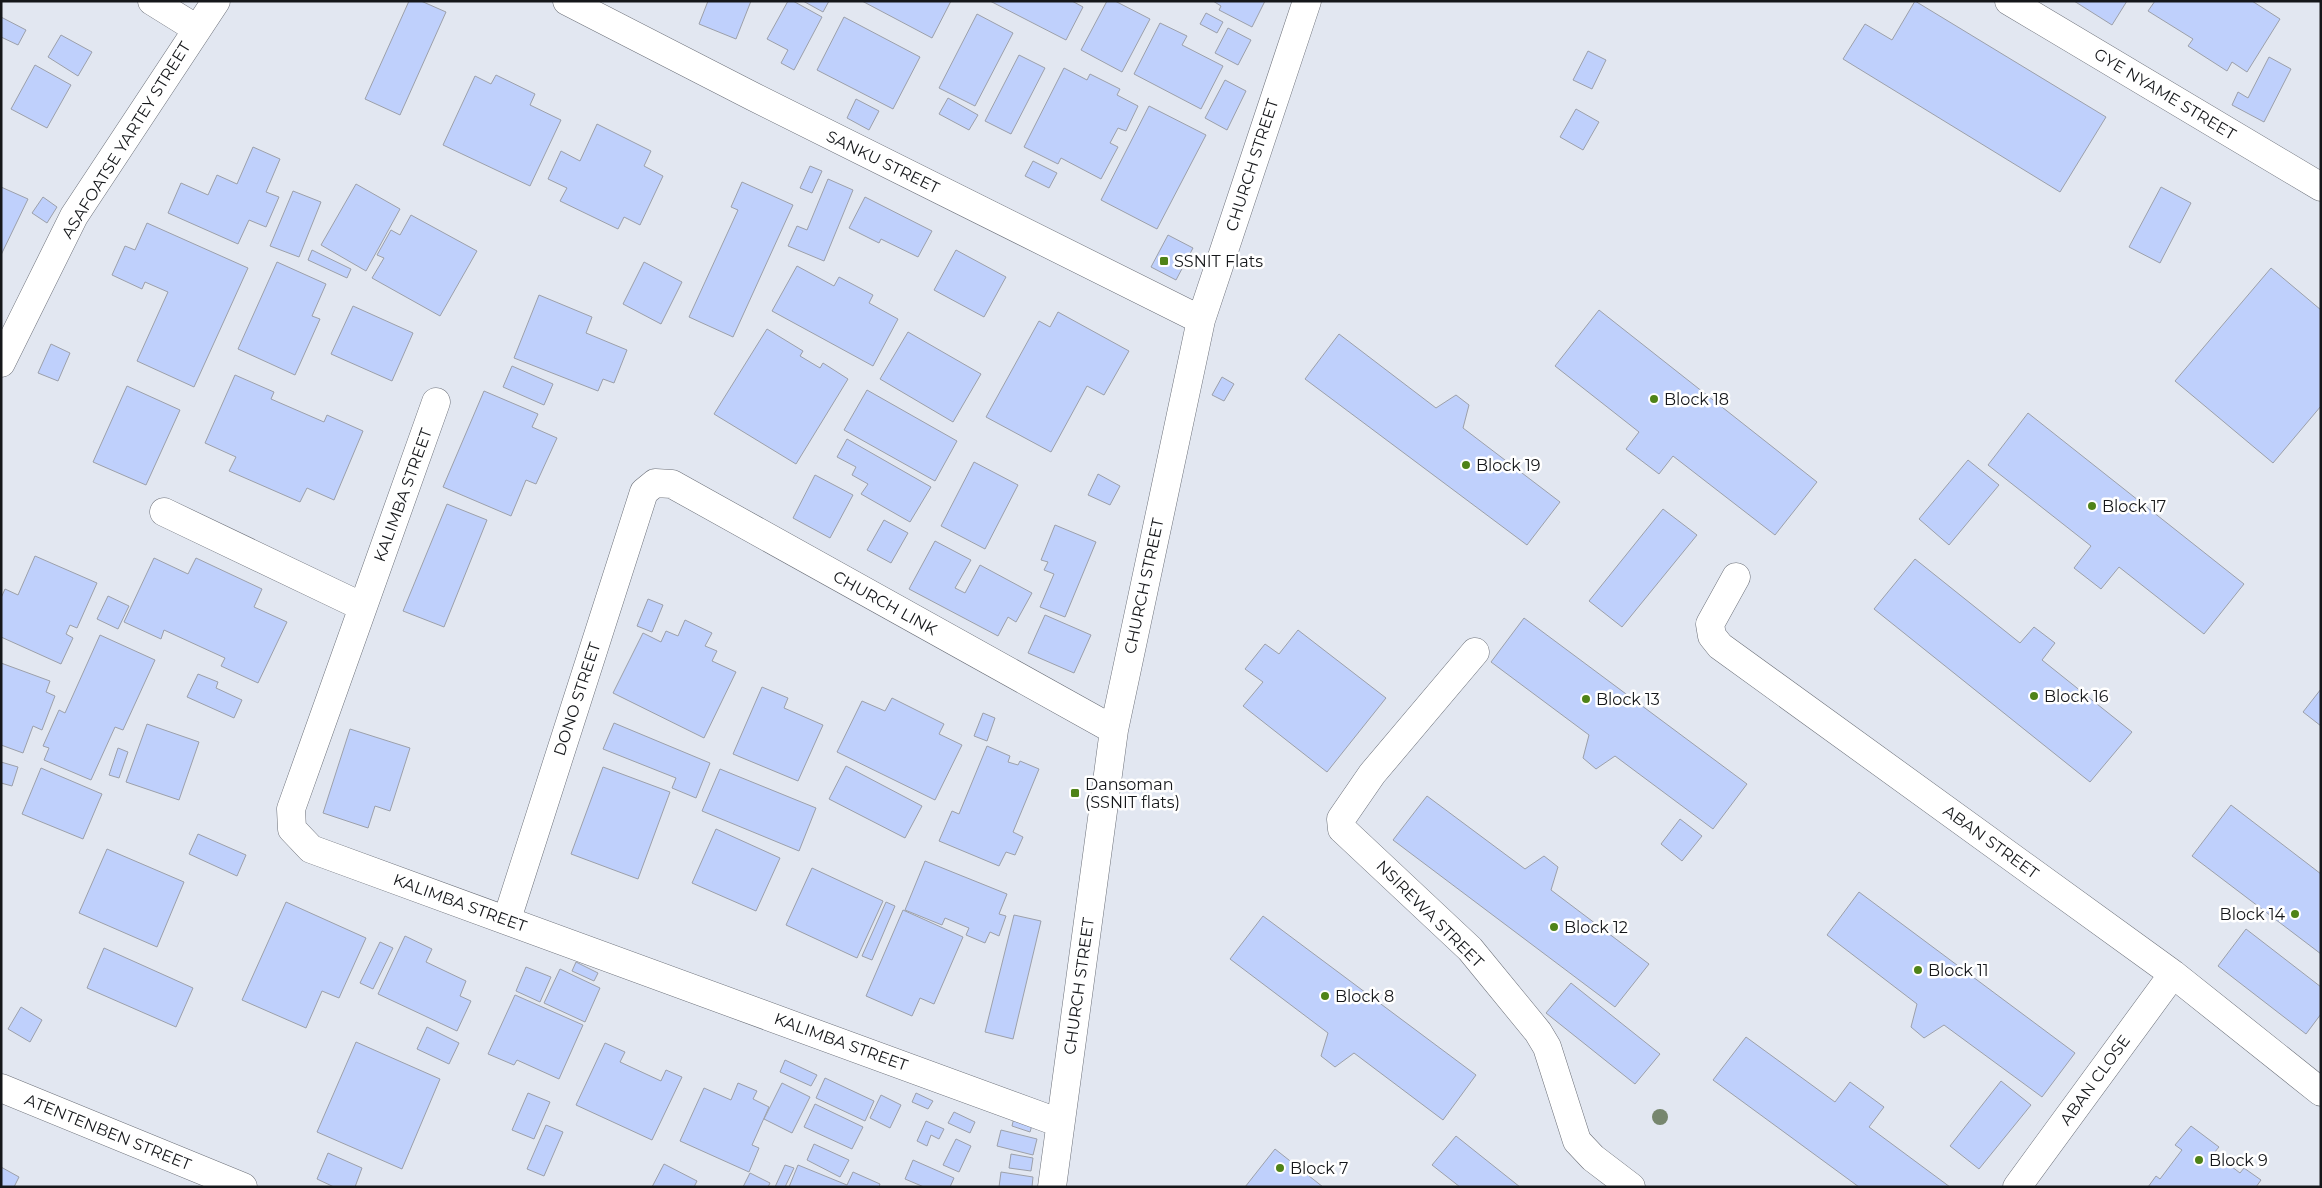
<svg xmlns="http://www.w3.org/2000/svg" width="2322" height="1188" viewBox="0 0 2322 1188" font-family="Montserrat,sans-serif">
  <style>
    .building { fill: #bfd0fc; stroke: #9ca0aa }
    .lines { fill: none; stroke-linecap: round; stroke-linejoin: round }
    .minor-casing { stroke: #6c7079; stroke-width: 29 }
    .minor { stroke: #fff; stroke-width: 28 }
    .tree { fill: #76866e }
    .poi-dot { fill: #4f8318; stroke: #fff; stroke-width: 2 }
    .labels { text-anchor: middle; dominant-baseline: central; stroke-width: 5; stroke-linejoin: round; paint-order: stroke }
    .street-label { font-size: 16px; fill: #15171a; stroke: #fff }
    .poi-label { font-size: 16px; fill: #15171a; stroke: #fff; text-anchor: start }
  </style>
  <rect width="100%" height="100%" fill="#e2e7f1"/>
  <path class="building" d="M409,1h12l25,11 -46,103 -35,-16z
    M708,1h43l-15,38 -37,-15z
    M788,1h5l29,16 -28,53 -13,-7 7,-13 -21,-11z
    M803,1h26l-6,11z
    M862,1h89l-19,37z
    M990,1h82l11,6 -17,33z
    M1107,1h8l35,18 -28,53 -41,-22z
    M1213,1h52l-13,26 -33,-17 2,-4z
    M1915,1l191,116 -46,75 -217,-133 22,-35 27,16z
    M2074,1h53l-15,24z
    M2155,1h97l28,18 -33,53 -15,-10 -5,9 -39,-25 5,-7 -45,-28z
    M1206,13l17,9 -6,11 -17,-9z
    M977,14l36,19 -38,73 -36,-18z
    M1,17l25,13 -8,15 -17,-8z
    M844,17l76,40 -27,52 -76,-39z
    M1160,23l27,13 -5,9 41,21 -22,43 -67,-35z
    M1228,28l23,12 -13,25 -23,-12z
    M61,35l31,17 -14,24 -30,-19z
    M1588,51l18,9 -14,29 -19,-9z
    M1019,55l26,13 -34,66 -26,-13z
    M2269,57l22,12 -27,53 -32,-17 6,-13 10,6z
    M35,65l36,20 -24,43 -36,-19z
    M1064,68l23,12 3,-6 30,15 -3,6 21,11 -12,25 -8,-3 -8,15 8,4 -17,32 -40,-21 -3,6 -34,-17z
    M496,75l39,19 -5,11 31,15 -31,66 -87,-41 32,-69 16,8z
    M1225,80l21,11 -19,39 -22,-12z
    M948,98l30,17 -9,15 -30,-16z
    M856,99l23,12 -10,19 -22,-12z
    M1149,106l57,29 -49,94 -56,-29z
    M1576,109l23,13 -16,28 -23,-13z
    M597,124l54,27 -7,15 19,10 -23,49 -16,-8 -6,12 -58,-28 7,-13 -19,-9 13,-28 19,10z
    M253,147l27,12 -14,33 13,5 -13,30 -17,-7 -11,24 -70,-31 13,-30 27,12 9,-20 20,9z
    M1033,161l24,12 -8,15 -24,-12z
    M810,166l12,5 -10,22 -12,-5z
    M828,179l25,11 -29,71 -36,-15 9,-20 10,4z
    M742,182l51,23 -60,132 -44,-20 49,-107 -7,-3z
    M356,184l44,25 -34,62 -45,-26z
    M1,187l27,12 -27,56z
    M2161,187l30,16 -31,60 -31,-16z
    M293,191l28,11 -22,55 -29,-11z
    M43,197l14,10 -10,16 -15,-10z
    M865,197l67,34 -14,26 -37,-18 -2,4 -30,-15z
    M411,215l66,36 -37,65 -68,-38 12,-20 -7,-3 14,-25 9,5z
    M147,223l101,45 -54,119 -57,-26 31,-69 -23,-10 -3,7 -30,-14 13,-29 10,4z
    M1168,235l25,13 -17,32 -25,-13z
    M312,250l39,19 -4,9 -39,-18z
    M956,250l50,27 -22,40 -50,-27z
    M277,262l49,22 -14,32 8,3 -25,56 -57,-26z
    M644,262l38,20 -21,42 -38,-20z
    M797,266l37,20 5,-9 34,18 -4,8 29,16 -25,47 -101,-55z
    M2271,268l50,42v96l-48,57 -98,-82z
    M539,295l53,22 -6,16 41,17 -13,33 -11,-4 -5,12 -84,-33z
    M353,306l60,27 -21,48 -61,-27z
    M1599,310l218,172 -42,53 -102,-79 -14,18 -33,-25 13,-17 -84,-66z
    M1058,312l71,39 -25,44 -17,-9 -36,66 -65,-35 53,-96 11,6z
    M767,329l36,22 -3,5 20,12 3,-5 25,16 -52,85 -82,-50z
    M908,332l73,42 -28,48 -73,-43z
    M1339,334l97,74 20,-13 13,10 -6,23 97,74 -33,43 -222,-166z
    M51,344l19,9 -12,28 -20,-8z
    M512,366l41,18 -9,21 -41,-18z
    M235,375l39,17 -3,7 53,23 3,-7 36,16 -29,69 -27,-12 -7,14 -71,-31 7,-14 -31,-14z
    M1222,377l12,7 -10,17 -12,-6z
    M127,386l53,24 -34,75 -53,-23z
    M867,390l90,51 -22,40 -91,-51z
    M484,391l54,23 -6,13 25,11 -21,46 -10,-4 -15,36 -68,-29z
    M2028,413l216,171 -40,50 -85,-67 -18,22 -27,-21 17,-22 -103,-81z
    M847,439l84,48 -21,35 -49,-28 7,-10 -16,-9 4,-8 -19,-10z
    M1968,460l31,25 -50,60 -30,-26z
    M974,462l44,23 -33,64 -44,-23z
    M1098,474l22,12 -10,19 -22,-10z
    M815,475l38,20 -23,43 -37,-20z
    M447,504l40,16 -43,107 -41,-16z
    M1663,509l34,26 -75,92 -33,-26z
    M884,520l24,13 -17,30 -24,-13z
    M1055,525l41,17 -31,75 -25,-10 14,-33 -10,-4 4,-8 -7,-2z
    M935,541l36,19 -16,28 10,5 15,-28 52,28 -16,29 -8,-5 -10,19 -89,-47z
    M35,556l62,27 -20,45 -7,-3 -4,9 7,4 -12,26 -60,-27v-39l4,-9 13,6z
    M154,558l34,16 8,-16 66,31 -8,18 33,15 -29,61 -37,-17 4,-8 -61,-28 -3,9 -37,-17z
    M1915,559l105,84 14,-16 21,16 -13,17 90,72 -42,50 -216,-173z
    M108,596l21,10 -11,23 -21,-10z
    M648,599l15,6 -11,27 -15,-6z
    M1045,615l46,20 -17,38 -46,-20z
    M1524,618l223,166 -34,45 -98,-73 -19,13 -13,-11 6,-23 -98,-73z
    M685,620l27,13 -7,13 12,5 -5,10 24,11 -32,66 -91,-45 30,-60 18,9 5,-11 12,5z
    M1298,630l88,68 -59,74 -84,-66 20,-24 -18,-13 20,-25 14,10z
    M100,635l55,25 -32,70 -8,-3 -24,53 -47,-20 5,-12 -6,-2 16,-36 6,3z
    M1,663l49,18 -4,11 9,4 -13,34 -9,-4 -10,27 -22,-8z
    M198,674l20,8 -2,6 26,12 -8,18 -47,-21z
    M762,687l26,11 -4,10 39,17 -25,56 -65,-27z
    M2321,689v37l-18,-14z
    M892,698l52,26 -5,10 23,11 -27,55 -98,-48 25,-51 23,10z
    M983,713l12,5 -8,23 -13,-5z
    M614,723l96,40 -14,35 -24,-10 4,-10 -73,-29z
    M147,724l52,18 -20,58 -53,-18z
    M350,729l60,19 -20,63 -15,-5 -7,22 -45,-15z
    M987,746l23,10 -2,6 10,3 2,-4 19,8 -26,63 10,5 -8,18 -9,-3 -7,14 -60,-25 13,-30 7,3z
    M118,748l10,4 -9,26 -10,-3z
    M1,762l17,5 -6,19 -11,-3z
    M846,766l76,40 -17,32 -76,-39z
    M603,767l67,25 -32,87 -67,-25z
    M41,768l61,26 -19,45 -61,-25z
    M720,769l96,39 -17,43 -97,-40z
    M1427,796l98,73 19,-13 14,11 -7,23 98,74 -34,43 -222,-167z
    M2231,805l90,69v80l-129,-98z
    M1680,819l22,17 -20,25 -21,-17z
    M716,829l64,29 -24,53 -64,-28z
    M198,834l48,21 -9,21 -48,-22z
    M107,849l77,33 -27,65 -78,-34z
    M925,861l82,33 -8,20 7,2 -7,20 -9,-4 -5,11 -19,-8 3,-7 -24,-10 -3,7 -37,-15z
    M812,868l71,33 -26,57 -71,-33z
    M1859,892l216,161 -33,44 -98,-72 -20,13 -13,-11 6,-23 -90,-69z
    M286,902l80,36 -27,60 -17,-7 -16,37 -64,-28z
    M886,902l9,4 -23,54 -10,-4z
    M903,910l60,27 -29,67 -14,-6 -8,18 -46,-20z
    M1014,915l27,6 -28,118 -28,-7z
    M1263,916l213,159 -33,45 -89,-67 -19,14 -14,-11 7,-23 -98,-74z
    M2246,929l75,58v27l-15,20 -88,-68z
    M405,936l27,13 -6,13 40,19 -6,15 11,5 -14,30 -79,-37z
    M380,942l13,6 -20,41 -13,-6z
    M104,948l89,40 -17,39 -89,-39z
    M576,962l22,11 -4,8 -22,-10z
    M526,967l25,10 -11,25 -24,-11z
    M560,969l40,19 -15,34 -41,-19z
    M1571,983l89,71 -25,30 -89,-71z
    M515,995l68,30 -24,54 -42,-19 -3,5 -26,-11z
    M21,1007l21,13 -12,22 -22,-13z
    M427,1027l32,16 -10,21 -32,-15z
    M1746,1037l89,65 15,-20 34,25 -15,20 81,60h-91l-146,-107z
    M356,1042l84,37 -38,90 -85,-37z
    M605,1043l20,9 -5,10 41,19 5,-11 16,7 -30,63 -76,-35z
    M785,1060l32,15 -6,11 -31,-14z
    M825,1078l49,23 -9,20 -49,-23z
    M2001,1081l30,24 -52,64 -29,-23z
    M738,1083l19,8 -4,8 16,8 -17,38 7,3 -10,24 -69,-31 24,-53 27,12z
    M782,1083l28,14 -18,36 -28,-14z
    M528,1093l22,9 -16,37 -22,-9z
    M916,1093l17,8 -5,8 -16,-7z
    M881,1095l20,10 -11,23 -20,-10z
    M815,1104l48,23 -11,22 -48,-22z
    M954,1112l21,10 -5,11 -22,-10z
    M1015,1113l19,6 -4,13 -18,-6z
    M926,1121l18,8 -5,10 -8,-4 -4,11 -10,-5z
    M546,1125l17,7 -19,44 -17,-7z
    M2191,1126l28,21 -5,6 26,20 4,-5 17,12 -5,7h-108l8,-11 4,3 22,-29 -7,-5z
    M1001,1130l36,9 -4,16 -36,-9z
    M1456,1136l64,51h-60l-28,-22z
    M956,1139l15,7 -12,26 -16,-7z
    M814,1144l35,16 -9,17 -33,-17z
    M1275,1149l48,38h-78z
    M328,1153l34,15 -7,19h-21l-17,-8z
    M1011,1154l22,4 -2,13 -22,-3z
    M913,1160l41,18 -4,9h-26l-19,-8z
    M664,1164l33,17 -3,6h-42z
    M785,1165l9,3 -9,19h-10z
    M798,1165l49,20 6,-13 27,12 -1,3h-90z
    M1,1167l18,10 -5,10h-13z
    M1001,1172l32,5 -1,10h-33z
    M750,1173l20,10 -2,4h-25z"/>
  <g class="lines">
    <defs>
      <path id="minor" d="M152,1l45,28
        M567,1l187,96 447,223
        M2009,1l312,186
        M1,363l73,-147 142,-215
        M436,402l-145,407 1,20 19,20 749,274
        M164,512l199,95
        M1736,577l-26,47 2,12 8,10 453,328 148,118
        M1475,652l-103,122 -31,45 1,10 128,120 68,83 9,15 30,94 16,17 38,29
        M507,919l137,-427 11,-9 17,1 442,246
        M1,1088l242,99
        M1052,1187l62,-457 87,-410 106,-319
        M2017,1187l156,-213"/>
    </defs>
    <use href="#minor" class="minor-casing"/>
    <use href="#minor" class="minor"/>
  </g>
  <circle class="tree" cx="1660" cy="1117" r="8"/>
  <g class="poi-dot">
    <rect x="1159" y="256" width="10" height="10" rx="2.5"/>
    <circle cx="1654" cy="399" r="5"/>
    <circle cx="1466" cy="465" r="5"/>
    <circle cx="2092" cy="506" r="5"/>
    <circle cx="2034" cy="696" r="5"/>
    <circle cx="1586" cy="699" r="5"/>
    <rect x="1070" y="788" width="10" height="10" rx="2.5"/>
    <circle cx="2295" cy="914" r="5"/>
    <circle cx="1554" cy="927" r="5"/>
    <circle cx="1918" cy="970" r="5"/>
    <circle cx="1325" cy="996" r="5"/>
    <circle cx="2199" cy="1160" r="5"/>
    <circle cx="1280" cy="1168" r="5"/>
  </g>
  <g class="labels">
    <g class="street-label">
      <text transform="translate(2165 94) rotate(31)">GYE NYAME STREET</text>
      <text transform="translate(126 140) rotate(-58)">ASAFOATSE YARTEY STREET</text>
      <text transform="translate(883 162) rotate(26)">SANKU STREET</text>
      <text transform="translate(1252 165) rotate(-72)">CHURCH STREET</text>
      <text transform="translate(403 495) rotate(-70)">KALIMBA STREET</text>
      <text transform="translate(1144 586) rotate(-78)">CHURCH STREET</text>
      <text transform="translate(885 603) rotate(29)">CHURCH LINK</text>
      <text transform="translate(577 699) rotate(-72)">DONO STREET</text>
      <text transform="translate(1991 842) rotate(36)">ABAN STREET</text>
      <text transform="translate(460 903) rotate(20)">KALIMBA STREET</text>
      <text transform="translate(1430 914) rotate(45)">NSIREWA STREET</text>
      <text transform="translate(1079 986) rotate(-82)">CHURCH STREET</text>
      <text transform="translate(841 1042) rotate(20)">KALIMBA STREET</text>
      <text transform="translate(2095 1080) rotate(-54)">ABAN CLOSE</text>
      <text transform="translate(108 1132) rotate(22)">ATENTENBEN STREET</text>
    </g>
    <g class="poi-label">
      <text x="1174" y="261">SSNIT Flats</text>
      <text x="1664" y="399">Block 18</text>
      <text x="1476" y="465">Block 19</text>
      <text x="2102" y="506">Block 17</text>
      <text x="2044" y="696">Block 16</text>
      <text x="1596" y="699">Block 13</text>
      <text x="1085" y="784">Dansoman<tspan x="1085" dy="18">(SSNIT flats)</tspan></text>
      <text x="2285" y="914" text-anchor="end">Block 14</text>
      <text x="1564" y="927">Block 12</text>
      <text x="1928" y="970">Block 11</text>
      <text x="1335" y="996">Block 8</text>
      <text x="2209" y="1160">Block 9</text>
      <text x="1290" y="1168">Block 7</text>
    </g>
  </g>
  <rect width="2322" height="1188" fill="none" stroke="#15171a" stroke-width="5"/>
</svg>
